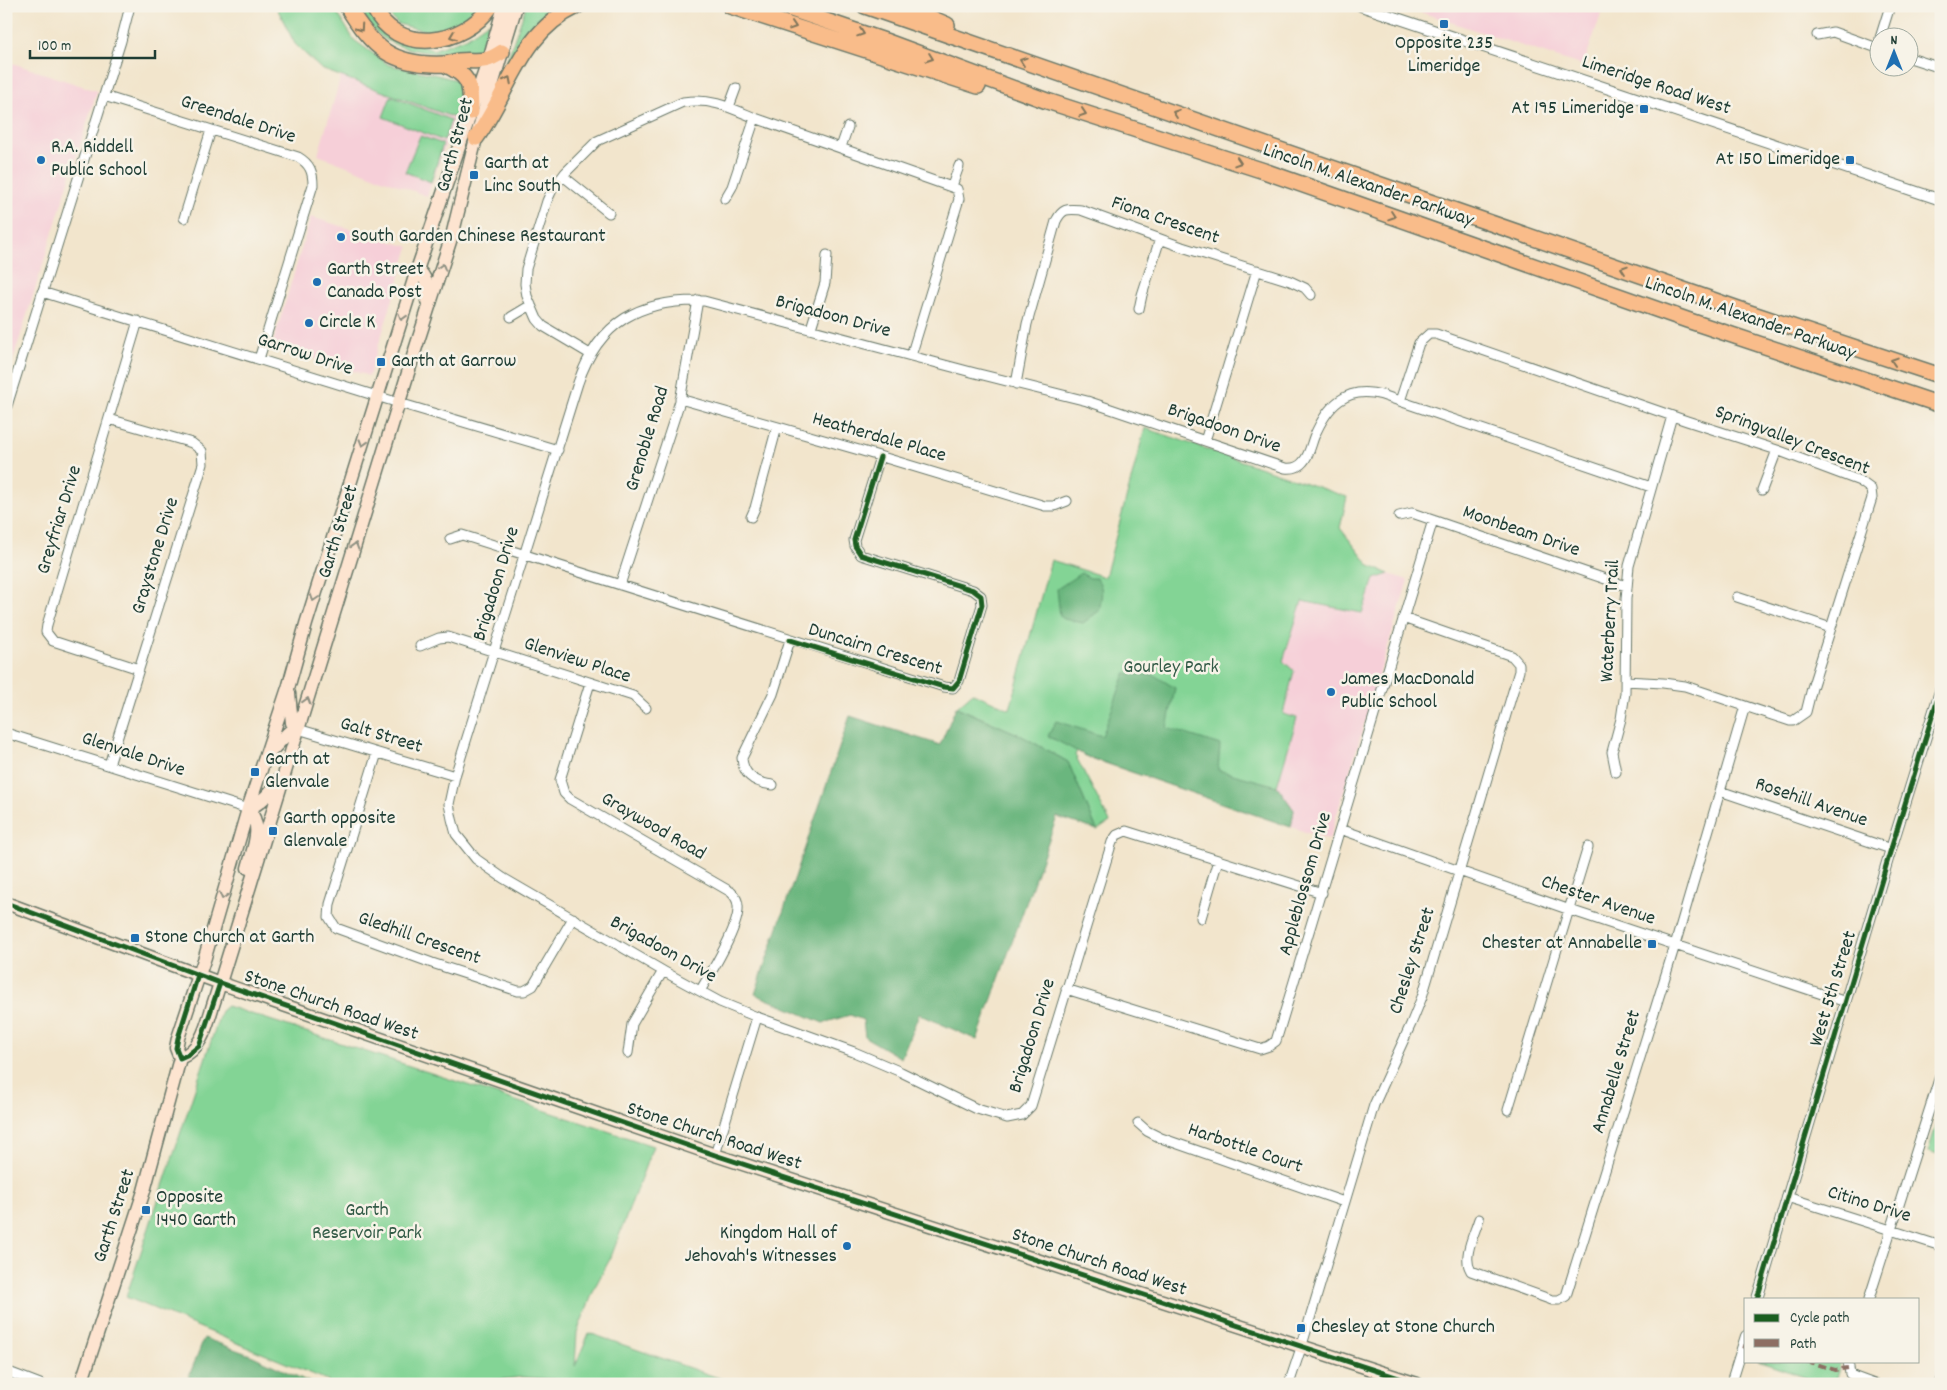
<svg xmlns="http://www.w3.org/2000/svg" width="1947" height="1390" viewBox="0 0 1947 1390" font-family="Dekko,sans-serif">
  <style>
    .built { fill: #f6cfd8 }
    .green { fill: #83d495; stroke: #518864 }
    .forest { fill: #6ab67e; stroke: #447a59 }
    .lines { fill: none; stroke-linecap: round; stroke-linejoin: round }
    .minor-casing { stroke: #697869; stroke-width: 11 }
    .tertiary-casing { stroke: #697869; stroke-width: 12 }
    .secondary-casing { stroke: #697869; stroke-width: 15 }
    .motorway-casing { stroke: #697869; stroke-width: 18 }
    .minor { stroke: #fff; stroke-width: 9 }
    .tertiary { stroke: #fff; stroke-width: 10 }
    .secondary { stroke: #fde4d0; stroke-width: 12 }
    .motorway { stroke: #f9bc8a; stroke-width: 15 }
    .quiet { stroke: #8d6e63; stroke-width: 4; stroke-dasharray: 8 4; stroke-linecap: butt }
    .cycleway-casing { stroke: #f7f3e8; stroke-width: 8 }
    .cycleway { stroke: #1b5e20; stroke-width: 5 }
    .oneway { stroke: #81765b }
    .oneway2 { stroke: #8e9082 }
    .poi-dot { fill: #1f6fb2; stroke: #f7f3e8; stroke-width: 2 }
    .labels { text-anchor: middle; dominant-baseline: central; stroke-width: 5; stroke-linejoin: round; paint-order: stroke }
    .poi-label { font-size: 20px; fill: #1f3d34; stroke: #f7f3e8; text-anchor: start }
    .street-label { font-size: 20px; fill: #1f3d34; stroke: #f7f3e8 }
    .park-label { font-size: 20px; fill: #335b47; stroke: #f7f3e8 }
  </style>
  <rect width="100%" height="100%" fill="#f7f3e8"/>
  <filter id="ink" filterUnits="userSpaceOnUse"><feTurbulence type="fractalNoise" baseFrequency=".02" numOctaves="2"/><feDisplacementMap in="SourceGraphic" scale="10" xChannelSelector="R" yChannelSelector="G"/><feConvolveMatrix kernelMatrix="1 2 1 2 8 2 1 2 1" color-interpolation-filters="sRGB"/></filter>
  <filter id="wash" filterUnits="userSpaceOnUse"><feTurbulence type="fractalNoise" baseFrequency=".0096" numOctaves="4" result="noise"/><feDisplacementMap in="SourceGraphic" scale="20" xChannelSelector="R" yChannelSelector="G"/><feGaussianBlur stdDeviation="1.12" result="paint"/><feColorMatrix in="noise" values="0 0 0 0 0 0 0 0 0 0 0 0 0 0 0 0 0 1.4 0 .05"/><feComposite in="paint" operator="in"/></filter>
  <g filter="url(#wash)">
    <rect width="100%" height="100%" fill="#f2e5cc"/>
    <path class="built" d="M1402,6h202l-21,60z
      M6,61l91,30 -91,291z
      M341,76l114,42 -28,78 -109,-41z
      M311,217l98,30 -40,129 -97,-30z
      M1389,574l19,6 -79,260 -38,-13 3,-17 -17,-24 20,-68 -14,-4 11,-43 -11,-10 19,-61 60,13 12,-34z"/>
    <path class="green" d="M276,6h57l21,34 35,25 44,9 24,6 5,15 -7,23 -134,-49 -26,-25z
      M359,6h7l22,28 45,16 33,-12 23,-16 -11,33c-30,-1 -79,0 -102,-23 -7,-7 -12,-17 -17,-26z
      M380,6h101l-11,15 -32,13 -40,-10z
      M526,6h38l-59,72 -3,-3z
      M391,96l60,24 -7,21 -61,-24z
      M420,136l23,8 -12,38 -26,-10z
      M1145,428l202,69 -7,31 30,38 19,8 -15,5 -12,34 -60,-12 -19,60 11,10 -11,43 14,4 -20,68 17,24 -3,17 -203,-70 -11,-6 -2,4 35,67 -13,8 -29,-68 -48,-27 -63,-28 16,-14 37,16 41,-149 54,17z
      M227,1006l426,140 -42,111 -15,28 -19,47 -2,34 14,-33 147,51h-167l1,-5 -4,1 -44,-3 -43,5 -3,2h-145l-4,-4 -201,-83 95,-286z
      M1941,1109v47l-13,-4z
      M1758,1361h83l-7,23h-10z"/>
    <path class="forest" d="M1081,573l9,5h6c9,9 5,22 3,33l-16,12 -19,-4 -4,-3 -3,-27z
      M1125,674l29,1 21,13 -8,40 53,17 -2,25 59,16 17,24 -3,17 -203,-70 -40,-21 8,-15 46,15z
      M956,707l64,28 48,27 29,68 -40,-13 -80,223 -58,-26 -18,44 -36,-21 -2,-17 -13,-5 -27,8 -68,-29 95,-278 90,29z
      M204,1338l49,18 60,28h-127z"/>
  </g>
  <g filter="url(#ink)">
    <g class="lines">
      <defs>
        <path id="minor" d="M1817,35l16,-3 47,17
          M1880,38l10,-32
          M1910,58l31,10
          M104,96l194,61c12,7 15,15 15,28l-54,174
          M729,107l7,-19
          M841,147l7,-20
          M563,176l46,37
          M952,186l7,-20
          M725,199l7,-12 23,-69
          M184,218l27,-88
          M42,292l357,111 159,47
          M1139,309l3,-14 18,-56
          M511,317l20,-12
          M138,321l-91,304 -1,7 7,9 86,28
          M811,328l14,-45 2,-28
          M590,354l-47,-28 -6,-7 -10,-23 -2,-12 1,-15 21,-68 5,-11 13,-17 32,-32 86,-39c29,-4 46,5 72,16l202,71 2,10 -48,157
          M1016,384l11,-60 29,-103c7,-13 11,-12 25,-11l101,37 108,34 15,7 6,7
          M680,399l179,51 186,56h9l13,-5
          M1400,401l19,-58 10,-9h7l251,87 90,29 83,31 11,8 1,9 -60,190 -6,24 -13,9h-3l-105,-35 -22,-3 -38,-2
          M6,409l115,-368 9,-35
          M1205,441l52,-171
          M1762,490l15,-40
          M1399,516l13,-3 214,73
          M751,517l4,-9 22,-81
          M450,539l12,-4 482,152 9,1 6,-7 23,-76 -1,-9 -8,-6 -112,-35 -6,-9 -1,-6 26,-83
          M620,585l60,-184 18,-101
          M1737,597l94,31
          M420,646l19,-8 9,-1 185,59 13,12
          M590,683l-30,97 4,13 6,6 161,93c4,4 7,8 7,14 2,20 -27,67 -38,85
          M298,729l157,47
          M6,733l242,76
          M377,753l-47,151 -1,13 7,11 96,35 86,28h6l9,-5 40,-68
          M109,765l94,-301 -1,-13 -10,-8 -83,-24
          M1616,772l-4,-20 9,-33 4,-26 1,-94 3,-33 43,-150
          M773,785c-18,-2 -30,-10 -31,-27l31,-64 17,-54
          M1720,791l171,58
          M1340,829l230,81 276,92
          M1322,893l-196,-62 -9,4 -5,7 -81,264 -9,9 -15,3 -30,-9 -76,-37 -47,-20 -97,-35 -37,-15 -57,-31 -160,-93 -27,-19 -20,-25 -4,-15 -3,-15 6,-28 123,-393c21,-62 63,-84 126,-82l271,72 112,28 198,67c7,1 13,0 18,-6 6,-6 8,-17 11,-25 13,-31 32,-52 68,-42l269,92
          M1201,918l17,-58
          M1066,989l194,60 9,-3 7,-5 157,-521
          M628,1053l4,-29 31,-53
          M1508,1110l80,-263
          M1138,1123l9,8 14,7 183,64
          M715,1155l42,-138
          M1787,1197l154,49
          M1479,1219c-5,16 -17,38 -8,52l81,29h7l7,-4 109,-351 70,-239
          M1869,1299l72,-226
          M1848,1361l2,13 5,3 19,7
          M6,1371l34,13
          M1289,1384l13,-39 72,-240 37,-81 11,-27 97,-326v-7l-7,-8 -109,-38
          M1939,1384l2,-5"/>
        <path id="tertiary" d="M1361,6l580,194
          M1757,1299l134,-450 50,-161
          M1731,1384l15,-48"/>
        <path id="secondary" d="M417,270c11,6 10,19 10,31
          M269,753l19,-20 10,-4 -6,-6 -3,-30
          M248,868c5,-20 16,-42 0,-59 14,-6 24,-18 32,-30
          M6,903l214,80 495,172 702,229
          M180,1058c24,-10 27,-36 35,-59l201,-652 37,-115 23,-94 40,-132
          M81,1384l63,-193 36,-133 -4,-10 2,-10 27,-81 43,-148 41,-124 17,-61 111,-354 73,-214 14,-50"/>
        <path id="motorway" d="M347,6c25,41 44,60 96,58 5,0 10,-2 15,-3 20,-2 24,4 44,-9
          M373,6c23,51 90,40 118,0
          M730,6l248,80
          M782,6l103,35 162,60 217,70 423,149 254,85
          M865,6l885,307 191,63
          M903,6l44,19
          M444,64c28,13 26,20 27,48
          M476,138c34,-46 43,-105 101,-132"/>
      </defs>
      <use href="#minor" class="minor-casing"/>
      <use href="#tertiary" class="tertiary-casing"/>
      <use href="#secondary" class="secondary-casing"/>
      <use href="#motorway" class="motorway-casing"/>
      <use href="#minor" class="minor"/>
      <use href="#tertiary" class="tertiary"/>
      <use href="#secondary" class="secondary"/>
      <use href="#motorway" class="motorway"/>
      <path class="quiet" d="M1743,1346l3,1
        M1807,1361l28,9 13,-2"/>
      <defs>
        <path id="cycleway" d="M790,640l154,47 9,1 6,-7 23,-76 -1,-9 -8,-6 -112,-35 -6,-9 -1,-6 26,-83
          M6,903l214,80 495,172 702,229
          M198,975l-20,63 -2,10 4,10 9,-4 10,-8 21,-63
          M1757,1299l134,-450 50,-161"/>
      </defs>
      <use href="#cycleway" class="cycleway-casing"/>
      <use href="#cycleway" class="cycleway"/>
    </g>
    <defs><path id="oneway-chevron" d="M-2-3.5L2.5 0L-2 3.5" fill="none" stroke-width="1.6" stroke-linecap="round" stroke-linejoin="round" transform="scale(1.25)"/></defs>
    <g class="oneway">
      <use href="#oneway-chevron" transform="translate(793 26) rotate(18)"/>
      <use href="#oneway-chevron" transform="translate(360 28) rotate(56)"/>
      <use href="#oneway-chevron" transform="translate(861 33) rotate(19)"/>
      <use href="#oneway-chevron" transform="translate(453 36) rotate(159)"/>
      <use href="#oneway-chevron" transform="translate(930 58) rotate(20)"/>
      <use href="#oneway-chevron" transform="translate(1023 61) rotate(-161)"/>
      <use href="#oneway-chevron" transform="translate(508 80) rotate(-63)"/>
      <use href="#oneway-chevron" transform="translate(1083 113) rotate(18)"/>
      <use href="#oneway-chevron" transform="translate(1176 113) rotate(-161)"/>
      <use href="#oneway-chevron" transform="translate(1238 162) rotate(18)"/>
      <use href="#oneway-chevron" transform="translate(1392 216) rotate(19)"/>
      <use href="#oneway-chevron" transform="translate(1624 269) rotate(-161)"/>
      <use href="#oneway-chevron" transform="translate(1894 361) rotate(-162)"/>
    </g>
    <g class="oneway2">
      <use href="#oneway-chevron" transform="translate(442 267) rotate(-73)"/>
      <use href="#oneway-chevron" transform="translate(402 317) rotate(107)"/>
      <use href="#oneway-chevron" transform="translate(363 443) rotate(107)"/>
      <use href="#oneway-chevron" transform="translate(355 546) rotate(-73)"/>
      <use href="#oneway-chevron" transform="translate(314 598) rotate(108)"/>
      <use href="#oneway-chevron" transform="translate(307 701) rotate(-73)"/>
      <use href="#oneway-chevron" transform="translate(223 896) rotate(107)"/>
    </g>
  </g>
  <g class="poi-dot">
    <rect x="1439" y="19" width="10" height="10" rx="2.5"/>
    <rect x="1639" y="104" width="10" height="10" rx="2.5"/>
    <circle cx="41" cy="160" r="5"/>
    <rect x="1845" y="155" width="10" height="10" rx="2.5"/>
    <rect x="469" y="170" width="10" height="10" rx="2.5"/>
    <circle cx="341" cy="237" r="5"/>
    <circle cx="317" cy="282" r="5"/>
    <circle cx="309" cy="323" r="5"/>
    <rect x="376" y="357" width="10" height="10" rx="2.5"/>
    <circle cx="1331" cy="692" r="5"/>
    <rect x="250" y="767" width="10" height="10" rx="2.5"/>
    <rect x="268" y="826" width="10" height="10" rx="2.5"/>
    <rect x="130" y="933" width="10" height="10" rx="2.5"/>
    <rect x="1647" y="939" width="10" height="10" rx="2.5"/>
    <rect x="141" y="1205" width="10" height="10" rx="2.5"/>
    <circle cx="847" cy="1246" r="5"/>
    <rect x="1296" y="1323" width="10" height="10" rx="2.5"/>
  </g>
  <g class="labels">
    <g class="poi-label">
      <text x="1444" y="44" text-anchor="middle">Opposite 235<tspan x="1444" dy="23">Limeridge</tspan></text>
      <text x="1634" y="109" text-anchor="end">At 195 Limeridge</text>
      <text x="51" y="148">R.A. Riddell<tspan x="51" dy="23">Public School</tspan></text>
      <text x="1840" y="160" text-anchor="end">At 150 Limeridge</text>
      <text x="484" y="164">Garth at<tspan x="484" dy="23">Linc South</tspan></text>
      <text x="351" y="237">South Garden Chinese Restaurant</text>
      <text x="327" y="270">Garth Street<tspan x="327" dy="23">Canada Post</tspan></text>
      <text x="319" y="323">Circle K</text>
      <text x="391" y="362">Garth at Garrow</text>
      <text x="1341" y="680">James MacDonald<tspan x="1341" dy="23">Public School</tspan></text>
      <text x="265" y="760">Garth at<tspan x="265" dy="23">Glenvale</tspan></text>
      <text x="283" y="819">Garth opposite<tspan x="283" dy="23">Glenvale</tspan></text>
      <text x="145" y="938">Stone Church at Garth</text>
      <text x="1642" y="944" text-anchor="end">Chester at Annabelle</text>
      <text x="156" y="1198">Opposite<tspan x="156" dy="23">1440 Garth</tspan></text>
      <text x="837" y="1234" text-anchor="end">Kingdom Hall of<tspan x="837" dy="23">Jehovah's Witnesses</tspan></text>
      <text x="1311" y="1328">Chesley at Stone Church</text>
    </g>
    <g class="street-label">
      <text transform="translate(1656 86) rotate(18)">Limeridge Road West</text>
      <text transform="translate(238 120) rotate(18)">Greendale Drive</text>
      <text transform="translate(456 145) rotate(-75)">Garth Street</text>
      <text transform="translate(1368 186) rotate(19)">Lincoln M. Alexander Parkway</text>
      <text transform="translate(1165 221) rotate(19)">Fiona Crescent</text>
      <text transform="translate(833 317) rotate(15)">Brigadoon Drive</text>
      <text transform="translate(1750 319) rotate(19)">Lincoln M. Alexander Parkway</text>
      <text transform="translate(305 355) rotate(18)">Garrow Drive</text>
      <text transform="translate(1224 429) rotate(19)">Brigadoon Drive</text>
      <text transform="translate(879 438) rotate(16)">Heatherdale Place</text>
      <text transform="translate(648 439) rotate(-73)">Grenoble Road</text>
      <text transform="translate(1792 441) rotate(21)">Springvalley Crescent</text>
      <text transform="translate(60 520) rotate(-73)">Greyfriar Drive</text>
      <text transform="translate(339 532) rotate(-73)">Garth Street</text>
      <text transform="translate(1521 532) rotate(19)">Moonbeam Drive</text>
      <text transform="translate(156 556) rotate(-73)">Graystone Drive</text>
      <text transform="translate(497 584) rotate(-73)">Brigadoon Drive</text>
      <text transform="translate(1611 621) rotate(-87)">Waterberry Trail</text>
      <text transform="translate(875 650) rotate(17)">Duncairn Crescent</text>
      <text transform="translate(577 661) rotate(18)">Glenview Place</text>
      <text transform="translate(381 736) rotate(17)">Galt Street</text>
      <text transform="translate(133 755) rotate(18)">Glenvale Drive</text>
      <text transform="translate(1811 803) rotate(19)">Rosehill Avenue</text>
      <text transform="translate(653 827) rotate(30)">Graywood Road</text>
      <text transform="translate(1306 884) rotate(-74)">Appleblossom Drive</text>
      <text transform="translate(1598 901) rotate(19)">Chester Avenue</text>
      <text transform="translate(419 939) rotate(19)">Gledhill Crescent</text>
      <text transform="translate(663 950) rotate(29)">Brigadoon Drive</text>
      <text transform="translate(1413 961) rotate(-72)">Chesley Street</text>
      <text transform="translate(1834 989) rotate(-73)">West 5th Street</text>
      <text transform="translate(331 1006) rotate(19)">Stone Church Road West</text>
      <text transform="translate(1033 1036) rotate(-73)">Brigadoon Drive</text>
      <text transform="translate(1617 1072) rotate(-73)">Annabelle Street</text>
      <text transform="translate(714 1137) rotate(18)">Stone Church Road West</text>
      <text transform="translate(1245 1149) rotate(19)">Harbottle Court</text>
      <text transform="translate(1869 1205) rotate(17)">Citino Drive</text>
      <text transform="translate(115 1216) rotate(-72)">Garth Street</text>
      <text transform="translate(1099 1263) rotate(18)">Stone Church Road West</text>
    </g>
    <g class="park-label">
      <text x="1171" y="668">Gourley Park</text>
      <text x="367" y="1211">Garth<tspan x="367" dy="23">Reservoir Park</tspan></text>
    </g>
  </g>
  <rect width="1947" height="1390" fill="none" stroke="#f7f3e8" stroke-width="25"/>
  <rect x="1744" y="1298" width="175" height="65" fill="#f7f3e8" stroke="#a1aaa0"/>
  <rect x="1754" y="1314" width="25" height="8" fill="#1b5e20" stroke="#a1aaa0"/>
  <text x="1790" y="1322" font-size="15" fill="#1f3d34">Cycle path</text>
  <rect x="1754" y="1339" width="25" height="8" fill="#8d6e63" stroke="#a1aaa0"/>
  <text x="1790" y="1348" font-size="15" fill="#1f3d34">Path</text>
  <g transform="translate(1894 52)"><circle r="24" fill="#f7f3e8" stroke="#a1aaa0"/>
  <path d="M0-4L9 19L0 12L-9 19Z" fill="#1f6fb2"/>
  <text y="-8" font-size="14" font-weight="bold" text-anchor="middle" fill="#1f3d34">N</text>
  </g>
  <path d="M30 50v8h125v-8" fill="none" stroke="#1f3d34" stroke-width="2.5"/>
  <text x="38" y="50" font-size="15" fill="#1f3d34" stroke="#f7f3e8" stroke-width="4" paint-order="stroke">100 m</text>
</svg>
